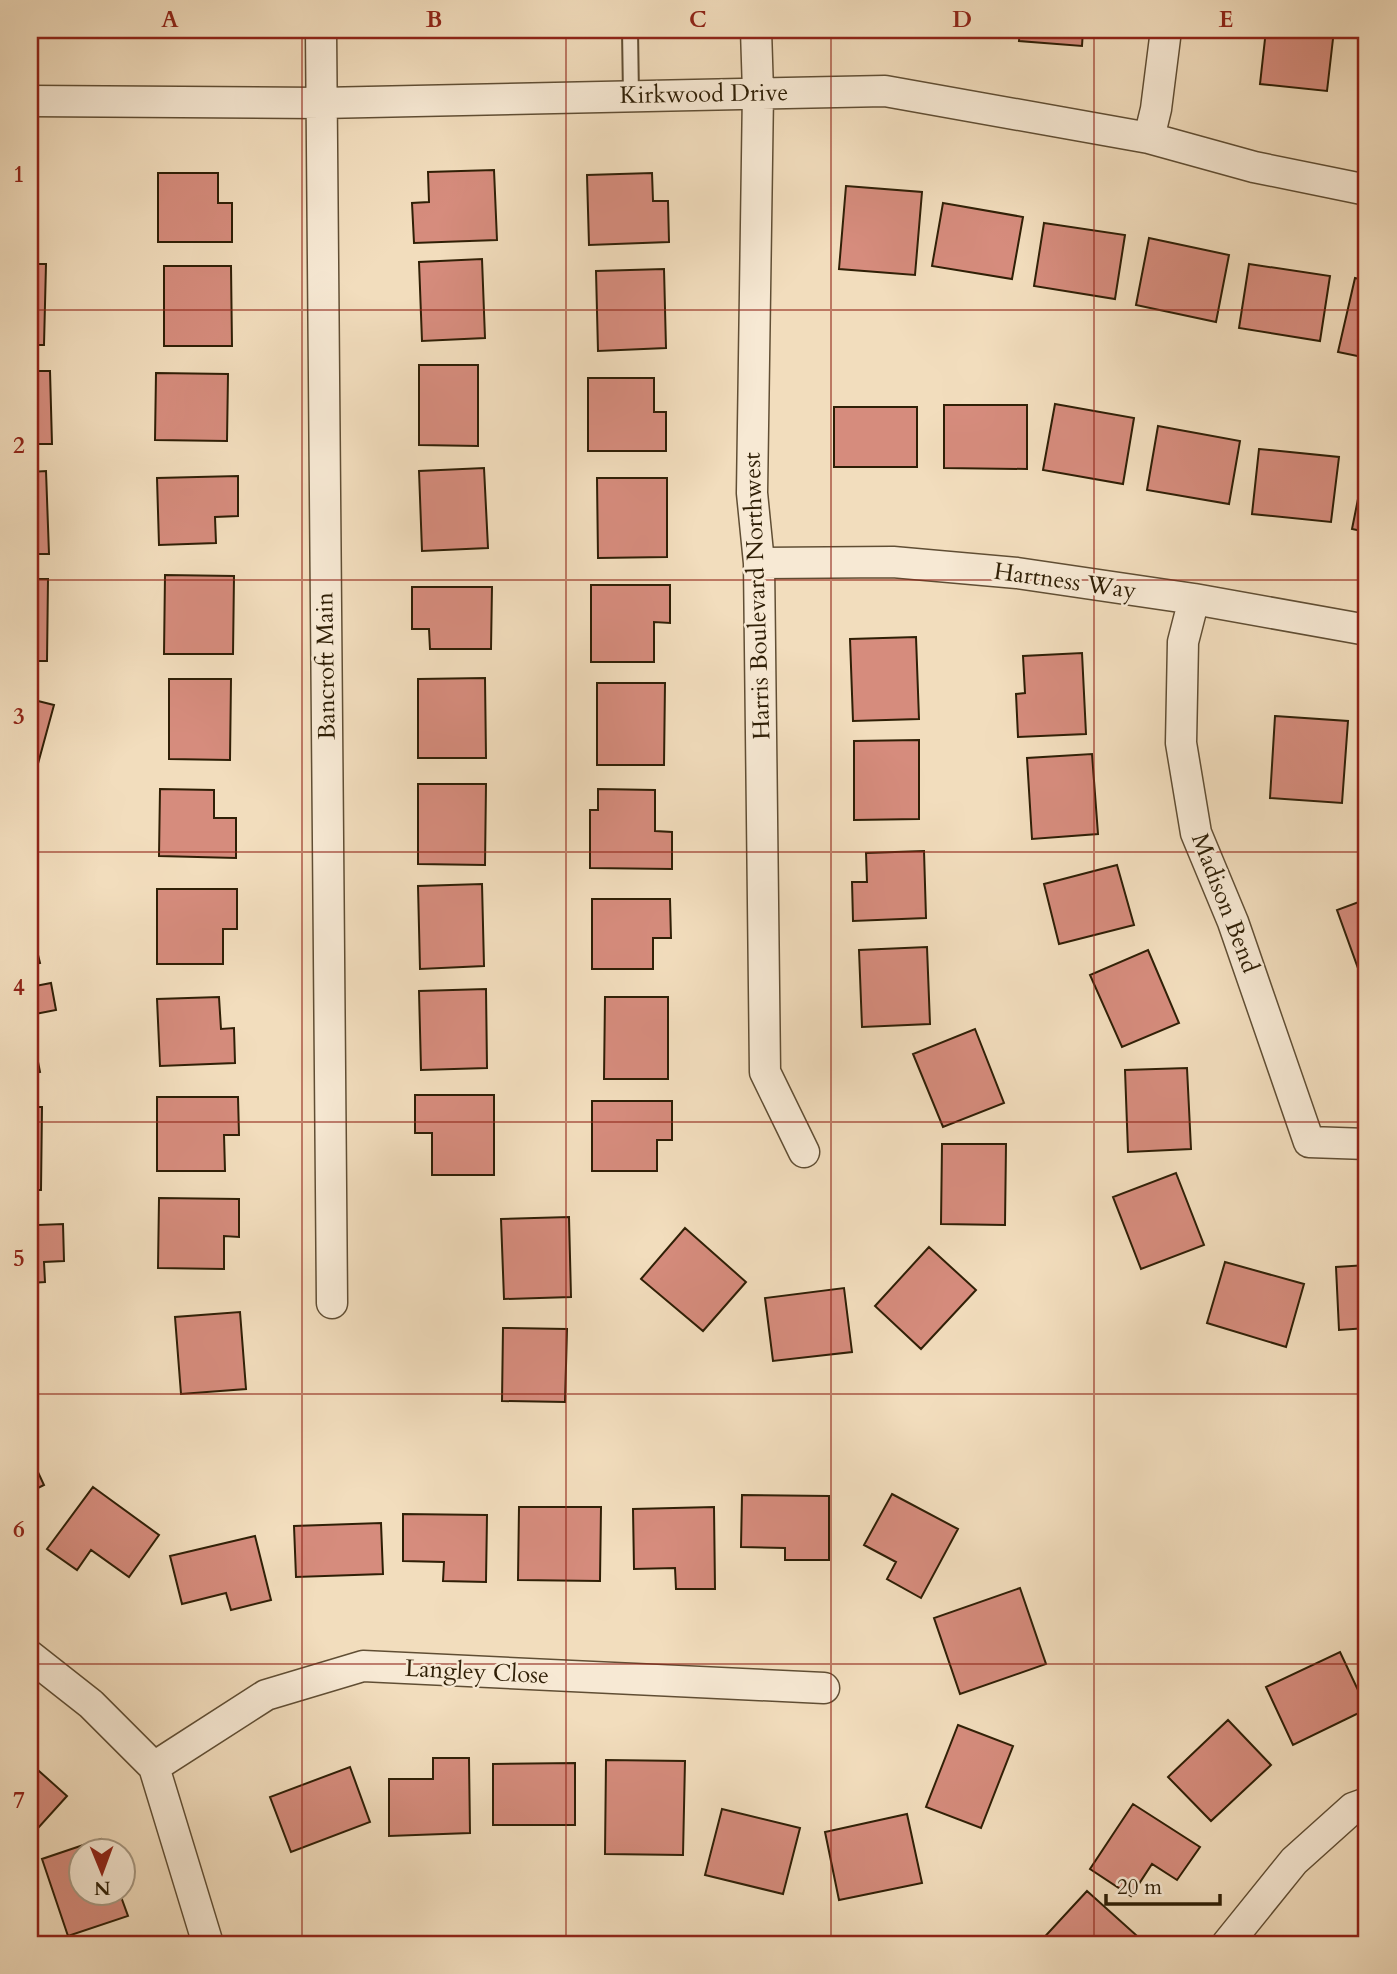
<svg xmlns="http://www.w3.org/2000/svg" width="1397" height="1974" viewBox="0 0 1397 1974" font-family="Cardo,serif">
  <style>
    .building { fill: #d68c7d; stroke: #2f1f06; stroke-width: 2 }
    .lines { fill: none; stroke-linecap: round; stroke-linejoin: round }
    .lane-casing { stroke: #604e34; stroke-width: 18 }
    .street-casing { stroke: #604e34; stroke-width: 33 }
    .lane { stroke: #f7e9d4; stroke-width: 14 }
    .street { stroke: #f7e9d4; stroke-width: 30 }
    .grid { fill: none; stroke: #8f2418; stroke-width: 2; stroke-opacity: 0.55 }
    .labels { text-anchor: middle; dominant-baseline: central; stroke-width: 5; stroke-linejoin: round; paint-order: stroke }
    .street-label { font-size: 24px; fill: #2f1f06; stroke: #f7e9d4 }
    .neatline { fill: none; stroke: #8f2418; stroke-width: 2.5 }
    .grid-label { font-size: 23px; text-anchor: middle; font-weight: bold; fill: #8f2418 }
  </style>
  <rect width="100%" height="100%" fill="#f2ddbd"/>
  <filter id="stains"><feTurbulence type="fractalNoise" baseFrequency=".00286" numOctaves="4"/><feColorMatrix values="0 0 0 0 .2 0 0 0 0 .09 0 0 0 0 .02 0 0 0 .5 -.17"/></filter>
  <radialGradient id="worn" r=".72"><stop offset=".6" stop-color="#630" stop-opacity="0"/><stop offset="1" stop-color="#630" stop-opacity=".3"/></radialGradient>
  <path class="building" d="M1020,30h63l-1,16 -63,-5z
    M1266,30h68l-7,61 -67,-7z
    M30,164h8v78h-8z
    M494,170l3,70 -83,3 -2,-40 17,-1 -1,-30z
    M158,173h60v30h14v39h-74z
    M652,173l1,28h15l1,41 -80,3 -2,-70z
    M846,186l76,6 -7,83 -76,-6z
    M943,203l80,14 -11,62 -80,-13z
    M1044,223l81,12 -10,64 -81,-13z
    M1149,238l80,17 -13,67 -80,-17z
    M482,259l3,79 -63,3 -3,-79z
    M30,264h16l-2,81h-14z
    M1249,264l81,12 -10,65 -81,-13z
    M164,266h67l1,80h-68z
    M664,269l2,79 -68,3 -2,-80z
    M1355,278l12,3v77l-29,-6z
    M419,365h59v81l-59,-1z
    M30,371h20l2,73h-22z
    M156,373l72,1 -1,67 -72,-1z
    M588,378h66v34h12v39h-78z
    M1055,404l79,14 -11,66 -80,-14z
    M944,405h83v64l-83,-1z
    M834,407h83v60h-83z
    M1158,426l82,15 -11,63 -82,-14z
    M1259,449l80,8 -8,65 -79,-8z
    M1365,464l2,1v67l-15,-3z
    M484,468l4,80 -66,3 -3,-80z
    M46,471l3,83h-19v-82z
    M238,476v40l-23,1 1,26 -57,2 -2,-67z
    M597,478h70v79l-69,1z
    M165,575l69,1 -1,78h-69z
    M30,579h18l-1,82h-17z
    M591,585h79v38l-16,-1v40h-63z
    M412,587h80l-1,62h-61l-1,-20h-17z
    M916,637l3,82 -66,2 -3,-82z
    M1082,653l4,81 -68,3 -2,-43 9,-1 -2,-37z
    M485,678l1,80h-68v-79z
    M169,679h62l-1,81 -61,-1z
    M597,683h68l-1,82h-67z
    M30,699l24,6 -21,77 -3,-1z
    M1275,716l73,5 -6,82 -72,-5z
    M919,740v79l-65,1v-79z
    M1092,754l6,80 -66,5 -5,-81z
    M418,784h68l-1,81 -67,-1z
    M160,789l54,1v28h22v40l-77,-2z
    M598,789l57,1v41l17,1v37l-82,-1v-58h8z
    M924,851l2,67 -73,3 -1,-39h15l-1,-29z
    M1117,865l17,60 -75,19 -15,-60z
    M482,884l2,82 -64,3 -2,-83z
    M157,889h80v40h-14v35h-66z
    M592,899h78l1,39h-18v31h-61z
    M1367,899v82l-4,1 -26,-72z
    M30,922l10,41 -10,2z
    M927,947l3,77 -68,3 -3,-77z
    M1148,950l31,73 -57,24 -32,-72z
    M51,983l5,27 -26,5v-28z
    M486,989l1,79 -66,2 -2,-79z
    M219,997l2,32 13,-1 1,35 -75,3 -3,-67z
    M605,997h63v82h-64z
    M30,1021l10,51 -10,2z
    M975,1029l29,74 -61,24 -30,-73z
    M1187,1068l4,81 -63,3 -3,-82z
    M415,1095h79v80h-62v-42h-17z
    M157,1097h81l1,38h-15l1,36h-68z
    M592,1101h80v39h-15v31h-65z
    M30,1107h12l-1,83h-11z
    M942,1144h64l-1,81 -64,-1z
    M1176,1173l28,72 -63,24 -28,-72z
    M159,1198l80,1v38l-15,-1v33l-66,-1z
    M37,1211l1,14 25,-1 1,37 -20,1 1,20 -15,1v-71z
    M569,1217l2,80 -67,2 -3,-80z
    M685,1228l61,54 -43,49 -62,-52z
    M929,1247l47,43 -55,59 -46,-43z
    M1225,1262l79,22 -18,63 -79,-24z
    M1367,1265v63l-28,2 -3,-63z
    M844,1288l8,64 -79,9 -8,-63z
    M240,1312l6,77 -65,5 -6,-77z
    M503,1328l64,1 -2,73 -63,-1z
    M30,1455l14,30 -14,7z
    M93,1487l66,48 -30,42 -38,-27 -14,20 -30,-21z
    M892,1494l66,35 -37,69 -34,-19 9,-17 -32,-17z
    M742,1495l87,1v64h-44v-12l-44,-1z
    M519,1507h82l-1,74 -82,-1z
    M714,1507l1,82h-39l-1,-21 -41,1 -1,-60z
    M403,1514l84,1 -1,67 -43,-1 1,-19 -41,-1z
    M381,1523l2,51 -87,3 -2,-51z
    M255,1536l16,64 -40,10 -5,-17 -44,11 -12,-48z
    M1020,1588l26,76 -86,30 -26,-76z
    M1340,1652l27,57 -74,36 -27,-58z
    M1228,1720l43,45 -60,56 -43,-44z
    M958,1725l55,21 -32,82 -55,-21z
    M433,1758h36l1,75 -81,3v-57h44z
    M606,1760l79,1 -2,94 -78,-1z
    M30,1763l37,33 -37,41z
    M575,1763v62h-82v-61z
    M350,1767l20,55 -79,30 -21,-55z
    M1133,1804l67,43 -23,33 -25,-16 -21,32 -41,-27z
    M722,1809l78,19 -17,66 -78,-19z
    M907,1814l15,69 -83,17 -14,-68z
    M101,1839l5,13h-26v42h40l8,22 -60,20 -26,-77z
    M1087,1891l49,44 -9,9h-89z"/>
  <g class="lines">
    <defs>
      <path id="lane" d="M630,30l1,66"/>
      <path id="street" d="M321,30l11,1273
        M756,30l2,62 -6,401 7,70 6,509 39,80
        M30,101l291,2 564,-12 264,47 105,29 113,23
        M1149,138l7,-29 10,-79
        M759,563l134,-1 124,11 177,26 173,31
        M1194,599l-11,43 -2,101 15,90 37,89 76,220 58,2
        M30,1656l61,48 63,63 54,177
        M154,1767l112,-72 97,-29 461,22
        M1227,1944l67,-83 59,-53 14,-5"/>
    </defs>
    <use href="#lane" class="lane-casing"/>
    <use href="#street" class="street-casing"/>
    <use href="#lane" class="lane"/>
    <use href="#street" class="street"/>
  </g>
  <path class="grid" d="M302,30v1914M566,30v1914M831,30v1914M1094,30v1914M30,310h1337M30,580h1337M30,852h1337M30,1122h1337M30,1394h1337M30,1664h1337"/>
  <g class="labels">
    <g class="street-label">
      <text transform="translate(704 94) rotate(-1)">Kirkwood Drive</text>
      <text transform="translate(1065 581) rotate(8)">Hartness Way</text>
      <text transform="translate(757 596) rotate(-92)">Harris Boulevard Northwest</text>
      <text transform="translate(326 666) rotate(-91)">Bancroft Main</text>
      <text transform="translate(1225 903) rotate(69)">Madison Bend</text>
      <text transform="translate(477 1672) rotate(3)">Langley Close</text>
    </g>
  </g>
  <rect width="1397" height="1974" fill="none" stroke="#f2ddbd" stroke-width="77"/>
  <g transform="translate(102 1872) rotate(179)"><circle r="33" fill="#f7e9d4" stroke="#a79882" stroke-width="2"/>
  <path d="M0-5L12 26L0 18L-12 26Z" fill="#8f2418"/>
  <text y="-10" font-size="19" font-weight="bold" text-anchor="middle" fill="#2f1f06">N</text>
  </g>
  <path d="M1106 1894v10h114v-10" fill="none" stroke="#2f1f06" stroke-width="3.5"/>
  <text x="1117" y="1894" font-size="21" fill="#2f1f06" stroke="#f7e9d4" stroke-width="5" paint-order="stroke">20 m</text>
  <rect x="38" y="38" width="1320" height="1898" class="neatline"/>
  <g class="grid-label">
    <text x="170" y="27">A</text>
    <text x="434" y="27">B</text>
    <text x="698" y="27">C</text>
    <text x="962" y="27">D</text>
    <text x="1226" y="27">E</text>
    <text x="19" y="182">1</text>
    <text x="19" y="453">2</text>
    <text x="19" y="724">3</text>
    <text x="19" y="995">4</text>
    <text x="19" y="1266">5</text>
    <text x="19" y="1537">6</text>
    <text x="19" y="1808">7</text>
  </g>
  <rect width="100%" height="100%" filter="url(#stains)"/>
  <rect width="100%" height="100%" fill="url(#worn)"/>
</svg>
